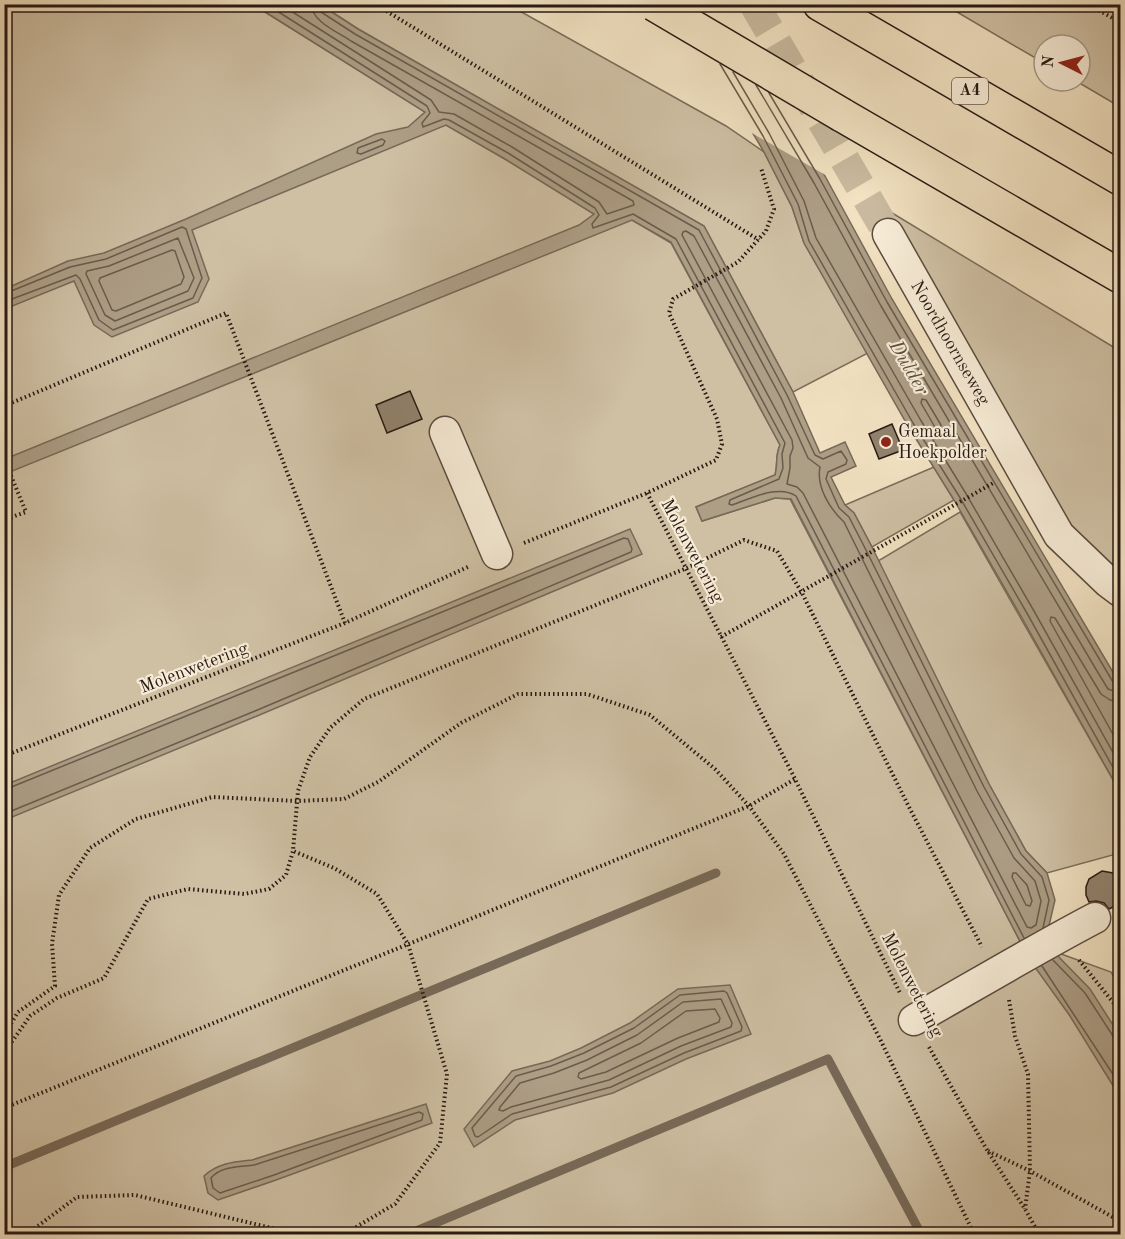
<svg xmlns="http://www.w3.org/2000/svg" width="1125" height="1239" viewBox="0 0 1125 1239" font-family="'Old Standard TT',serif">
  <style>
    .green { fill: #cfc0a4; stroke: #7b6c5b; stroke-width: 1.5 }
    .water { fill: #ad9e86; stroke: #776958; stroke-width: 1.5 }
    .pier { fill: #f2e2c2 }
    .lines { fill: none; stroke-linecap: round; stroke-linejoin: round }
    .shore { stroke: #6a5c4c; stroke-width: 1.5 }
    .stream { stroke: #776958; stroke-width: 9 }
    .building { fill: #91826e; stroke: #271912; stroke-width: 1.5 }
    .minor-tunnel { stroke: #c9ba9f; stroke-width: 30; stroke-dasharray: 30 15; stroke-linecap: butt }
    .minor-casing { stroke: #5a4b3e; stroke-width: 33 }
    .highway-casing { stroke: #271912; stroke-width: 36 }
    .path { stroke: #271912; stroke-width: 4; stroke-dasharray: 1.5 3; stroke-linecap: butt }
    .minor { stroke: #f7ecd7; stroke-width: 30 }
    .highway { stroke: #f2e2c2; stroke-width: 33 }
    .highway-bridge-casing { stroke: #271912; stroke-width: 36; stroke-linecap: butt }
    .highway-bridge { stroke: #f2e2c2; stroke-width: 33 }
    .poi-dot { fill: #8f2418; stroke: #f7ecd7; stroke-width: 2 }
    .labels { text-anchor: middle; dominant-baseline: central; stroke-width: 4.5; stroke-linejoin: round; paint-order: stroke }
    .shield { fill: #f7ecd7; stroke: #65584d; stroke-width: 1.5 }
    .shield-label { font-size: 16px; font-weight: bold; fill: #271912 }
    .street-label { font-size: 18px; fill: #271912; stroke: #f7ecd7 }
    .poi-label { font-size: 18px; fill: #271912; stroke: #f7ecd7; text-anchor: start }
    .water-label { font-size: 20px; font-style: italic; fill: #5d4e40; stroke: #f7ecd7 }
  </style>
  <rect width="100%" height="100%" fill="#f2e2c2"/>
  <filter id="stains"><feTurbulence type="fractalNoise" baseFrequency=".00333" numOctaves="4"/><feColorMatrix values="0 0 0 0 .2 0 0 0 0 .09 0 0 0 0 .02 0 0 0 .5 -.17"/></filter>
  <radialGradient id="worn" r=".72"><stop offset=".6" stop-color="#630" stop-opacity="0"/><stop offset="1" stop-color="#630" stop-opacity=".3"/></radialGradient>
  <path class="green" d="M5,5h249l192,120 59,34 89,55 38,6 39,23 109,202c-5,10 -2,19 -5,30l-79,32 6,14 73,-23 15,1 234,450 29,2 58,21 9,14v248h-1115z
    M321,5h188l217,121 38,26 28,55 12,36 64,110 -75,39 -89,-166 -346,-197z
    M945,5h175v102l-44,-26h4v-36h-36v18z
    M874,202l246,149v218l-13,-5 -34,-29z
    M934,467l20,33 -82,47 -18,-34 -9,-8z
    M960,512l160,280v61l-73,20 -21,-22 -37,-67 -111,-223z"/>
  <path class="water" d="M254,5h67l37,24 346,197 89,166 27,61 25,-11 11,24 -25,11 14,28 9,8 18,34 117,237 37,67 21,22 8,27 -8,34 -23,15 -233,-450 -16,-1 -73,23 -6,-14 79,-32c3,-11 0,-20 5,-30l-109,-203 -39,-22 -627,254v-15l574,-234 15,-11 -89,-55 -59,-34 -254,105 17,49 -11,23 -86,35 -18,-12 -20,-44 -69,28v-20l63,-28 36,-8 82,-34 190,-85 32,-7 17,-15z
    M677,5h47l101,171 67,123 228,385v108l-98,-174 -68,-118 -46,-74 -104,-183 -12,-36 -28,-55z
    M630,529l12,25 -385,162 -252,104v-35z
    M1053,951l37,38 30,47v61l-50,-81 -38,-53z
    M730,985l21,49 -65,25 -73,34 -98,27 -41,27 -10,-18 48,-58 38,-10 31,-13 49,-25 48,-34z
    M426,1104l6,19 -156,57 -58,20 -10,-7 -4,-17c14,-13 30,-14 48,-16z"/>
  <path class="pier" d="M674,4h54l101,173 -79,-45z"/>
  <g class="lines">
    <path class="shore" d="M266,4l161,102 3,7 -8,10 1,4 21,-8 5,1 59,33 87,55 4,7 -7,9 1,4 40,-14 43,25 109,204 -3,11 1,14 -4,11 -49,21 -1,4 3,1c18,-6 46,-21 64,-9l228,442
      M280,4l151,96 8,12 15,2 58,33 87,55 8,12 27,-9 -1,-4 -282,-160c-13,-9 -39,-19 -40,-37
      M319,4l2,8 34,22 344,196 88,165 28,60 8,4 18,-8 6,9 -1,4 -18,8 -2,7 13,29 10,9 17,33 118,237 37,67 21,23 7,23 -6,28
      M720,64l43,72 35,68 11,37 104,182 46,73 69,119 92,165
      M733,72l36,61 35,68 12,37 104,181 45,73 69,119 86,154
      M756,85l58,98 67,123 216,365 11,18 12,4
      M769,93l51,86 67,123 226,380 7,4
      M382,139l3,2 -2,4 -22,9 -4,-1 1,-5z
      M686,231l8,5 87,162 27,60 12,9c-4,20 10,42 24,55l133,269 37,67 21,23 6,20 -5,24 -5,3 -4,-1 -224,-434 -6,-6 -10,-3 3,-16v-12l3,-8 -1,-8 -110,-205 1,-3z
      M178,238l16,40 -6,13 -73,30 -10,-6 -19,-41 1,-3 22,-5z
      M172,250l3,1 9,26 -3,7 -65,27 -4,-1 -13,-29 1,-3z
      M4,294l66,-27 36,-8 76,-32 4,2 16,49 -9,20 -80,32 -14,-10 -19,-41 -4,-4 -72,27
      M922,399l4,1 15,25 -1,4h-4l-15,-26z
      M1120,702l-10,-2 -9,-6 -46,-76 -4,-1 -1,4 70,126
      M4,790l620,-252 4,1 4,10 -1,3 -376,159 -251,103
      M1013,873h3l11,12 5,16 -2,5 -4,-1 -14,-28z
      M1053,960l32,33 28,43 7,2
      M1042,966l78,119
      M724,991l3,2 15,34 -1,4 -57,22 -73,34 -99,27 -34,23 -3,-1 -3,-8 44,-52 35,-10 33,-13 50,-25 46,-33z
      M721,999l11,24 -1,4 -50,19 -72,34 -98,27 -8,4 -4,-1 1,-3 20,-24 34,-10 33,-13 50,-25 46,-33z
      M715,1009l5,9 -1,4 -41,16 -72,34 -25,7 -3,-2 1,-4 62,-30 45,-32z
      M419,1112l4,2 -1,6 -148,55 -54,18 -7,-5 -2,-10c10,-12 28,-11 43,-13z"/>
    <path class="stream" d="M4,1167l712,-294
      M409,1234l419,-175 93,175"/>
  </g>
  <path class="building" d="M410,391l12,28 -35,14 -11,-28z
    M892,424l11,26 -24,9 -10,-25z
    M1102,871l11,2 7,7v20l-3,5 -8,4 -5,-6 -8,-2 -7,1 -3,-7v-8l3,-8z"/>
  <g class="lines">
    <path class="minor-tunnel" d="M754,4l134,230"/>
    <defs>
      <path id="minor" d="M888,234l171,301 49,47 12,9
        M445,432l52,122
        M914,1020c60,-34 120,-70 181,-102"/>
      <path id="highway" d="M820,4l300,174
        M842,115l278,161"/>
    </defs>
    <use href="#minor" class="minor-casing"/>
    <use href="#highway" class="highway-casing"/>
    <path class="path" d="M375,4l384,236
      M1087,4l33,18
      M4,406l222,-93 119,310
      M4,459l22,53 -22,8
      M647,493l146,282 107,218
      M524,543l123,-50 69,-33 6,-16 -5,-25 -48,-106 4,-14 65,-37 28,-31 8,-22 -13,-41
      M721,637l274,-155
      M4,756l341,-133 125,-57
      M1079,960l41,51
      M1009,1000l6,36 13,38 2,97 -5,38
      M4,1035l14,-23 37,-26 -3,-42 7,-49 31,-47 46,-29 76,-22 85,4 47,-2 34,-17 83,-59 57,-29h69l63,21 65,54 34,37 35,48 96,185 94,195
      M929,1047l58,103 38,59 14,25
      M4,1053l26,-37 27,-18 47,-20 44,-79 40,-10 56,5 25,-5 17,-14 7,-24 5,-60 12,-34 20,-29 34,-29 323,-131 57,-28 33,11 25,42 107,214 73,140
      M4,1108l745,-302 46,-27
      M988,1151l42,20 90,50
      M27,1234l50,-37 58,-2 157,38 59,-3 44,-26 45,-61 7,-69 -39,-130 -31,-50 -43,-26 -41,-17"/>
    <use href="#minor" class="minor"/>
    <use href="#highway" class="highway"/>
    <defs>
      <path id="highway-bridge" d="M654,4l188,111"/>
    </defs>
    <use href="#highway-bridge" class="highway-bridge-casing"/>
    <use href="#highway-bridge" class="highway-bridge"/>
  </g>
  <circle class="poi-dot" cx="886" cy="442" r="6"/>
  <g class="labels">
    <rect class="shield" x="952" y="78" width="36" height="26" rx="4.5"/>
    <g class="shield-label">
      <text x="970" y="91">A4</text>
    </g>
    <g class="street-label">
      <text transform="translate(950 343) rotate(60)">Noordhoornseweg</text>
      <text transform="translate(692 551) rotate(62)">Molenwetering</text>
      <text transform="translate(194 668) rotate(-21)">Molenwetering</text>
      <text transform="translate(912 985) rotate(63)">Molenwetering</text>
    </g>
    <g class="poi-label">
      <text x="898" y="432">Gemaal<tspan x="898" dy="21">Hoekpolder</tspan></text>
    </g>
    <g class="water-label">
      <text transform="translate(908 368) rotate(60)">Dulder</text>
    </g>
  </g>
  <rect width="1125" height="1239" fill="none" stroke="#f2e2c2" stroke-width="24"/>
  <rect x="6" y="6" width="1113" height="1227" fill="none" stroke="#271912" stroke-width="3"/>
  <rect x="12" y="12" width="1101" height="1215" fill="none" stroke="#271912" stroke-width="1.5"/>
  <g transform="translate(1062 63) rotate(276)"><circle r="28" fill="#f7ecd7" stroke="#a49888" stroke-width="1.5"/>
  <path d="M0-4.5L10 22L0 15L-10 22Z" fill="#8f2418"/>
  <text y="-9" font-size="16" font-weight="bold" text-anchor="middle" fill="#271912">N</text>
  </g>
  <rect width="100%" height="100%" filter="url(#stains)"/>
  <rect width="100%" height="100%" fill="url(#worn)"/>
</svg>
